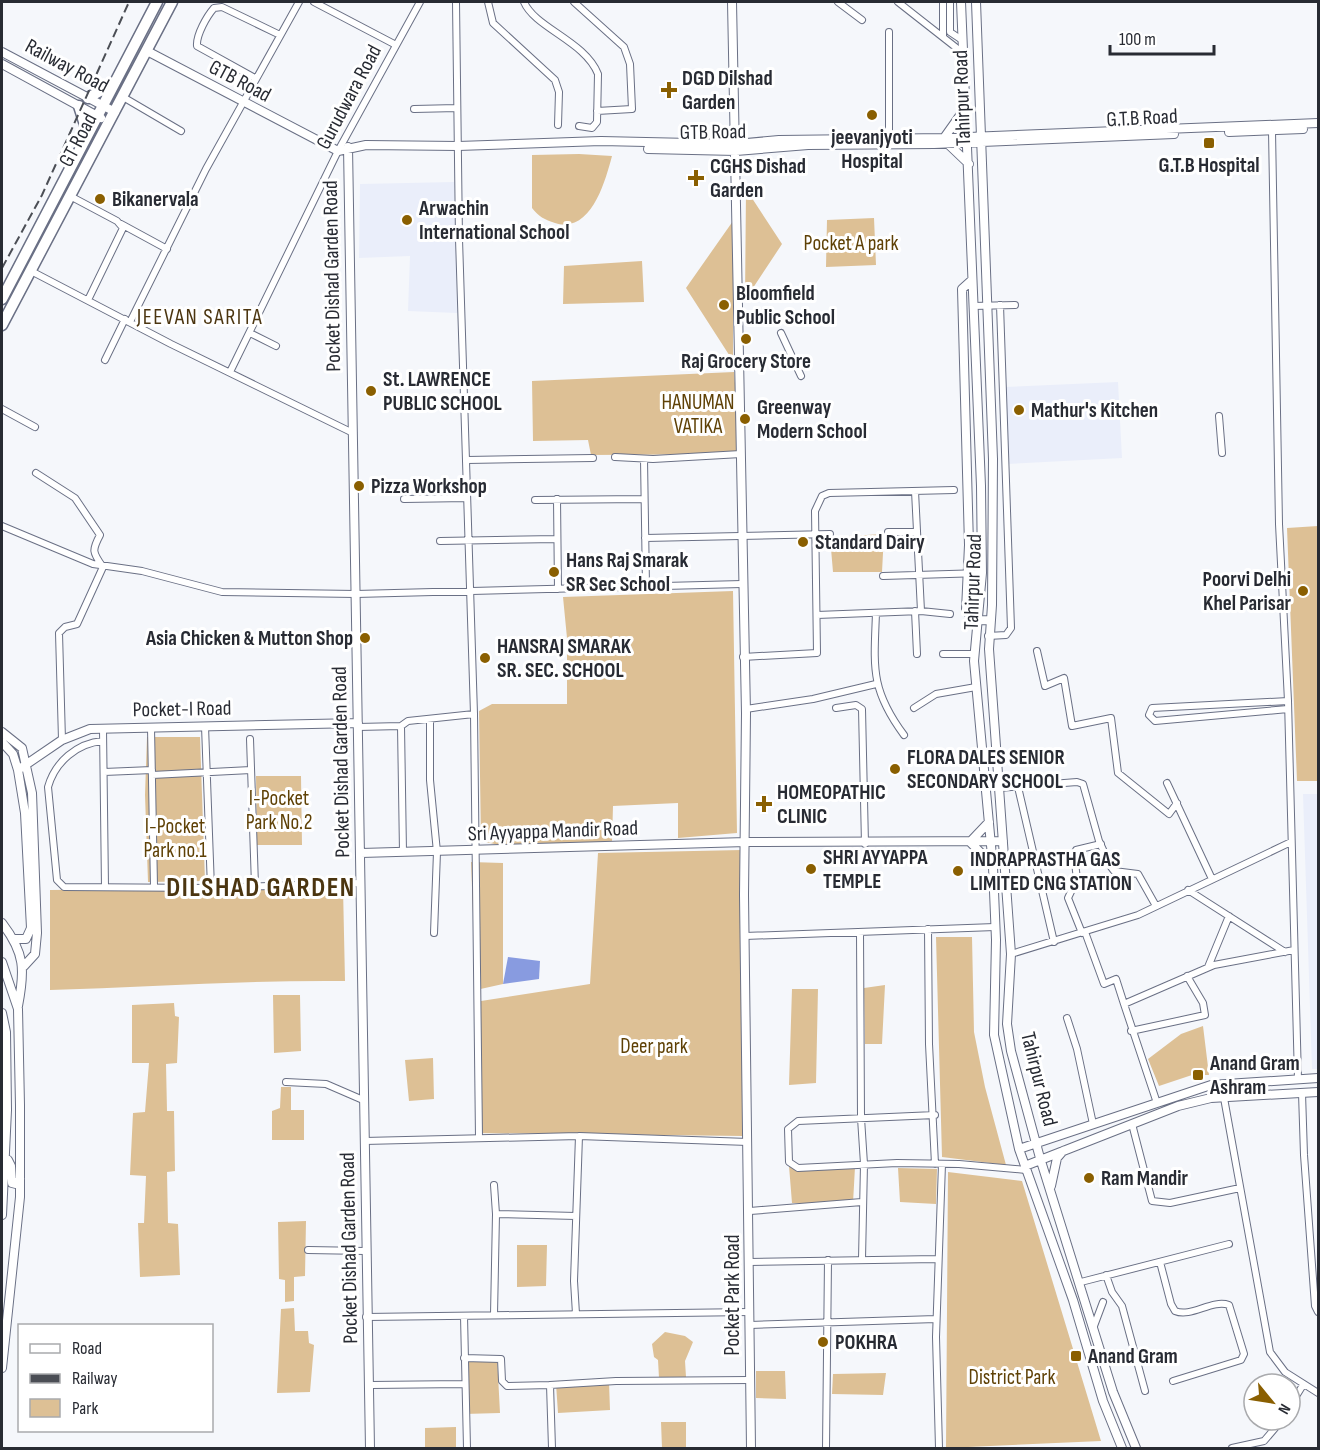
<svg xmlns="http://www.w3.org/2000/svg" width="1320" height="1450" viewBox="0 0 1320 1450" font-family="'Sofia Sans Condensed',sans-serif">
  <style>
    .built { fill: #eaeefa }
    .green { fill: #ddc095 }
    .water { fill: #889be0 }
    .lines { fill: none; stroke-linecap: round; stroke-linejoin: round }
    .street-casing { stroke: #6a7085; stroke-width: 8 }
    .secondary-casing { stroke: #6a7085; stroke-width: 10 }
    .highway-casing { stroke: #6a7085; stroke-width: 13 }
    .street { stroke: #fff; stroke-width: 6 }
    .secondary { stroke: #fff; stroke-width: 8 }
    .highway { stroke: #fff; stroke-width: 10 }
    .rail { stroke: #4b4e55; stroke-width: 2; stroke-dasharray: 9 4.5; stroke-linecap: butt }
    .poi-dot { fill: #8a5f01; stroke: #fff; stroke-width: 2 }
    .labels { text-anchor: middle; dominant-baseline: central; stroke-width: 6; stroke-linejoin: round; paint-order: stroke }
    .street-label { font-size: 21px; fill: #282b33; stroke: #fff }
    .poi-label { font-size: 21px; font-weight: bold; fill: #282b33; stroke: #fff; text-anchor: start }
    .park-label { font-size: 21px; fill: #5f4106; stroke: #fff }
    .neighbourhood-label { font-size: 22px; letter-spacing: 1.5px; fill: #4b3510; stroke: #fff }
    .district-label { font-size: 27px; font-weight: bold; letter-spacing: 1.5px; fill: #4b3510; stroke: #fff }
  </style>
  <rect width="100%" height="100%" fill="#f5f7fb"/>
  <path class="built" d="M454,182l3,131 -49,-2 2,-55 -51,2 1,-74z
    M1118,382l4,76 -115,6 -3,-77z
    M1303,794h15v275h-6z"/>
  <path class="green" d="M579,154l33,2c-7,26 -21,78 -57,67 -10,-3 -17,-7 -23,-15v-53z
    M746,189l36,55 -37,56z
    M874,218l2,47 -50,2 1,-47z
    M733,221v140l-47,-73z
    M642,261l2,41 -81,2 1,-38z
    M734,372l7,82 -150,1 -3,-15 -55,1 -1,-60z
    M1318,526v255h-21l-10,-253z
    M884,534l-2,38h-49l-3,-35z
    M733,591l4,242 -59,5v-35l-65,3 -1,36 -113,3 -18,-4 -2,-130 13,-7h75v-66l-4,-41z
    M147,737h53l5,144 -57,1 -3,-87z
    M256,776h45l1,69h-45z
    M742,850l1,286 -267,-3 -2,-125 7,-4v-3l109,-17 8,-131z
    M471,862l32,1v121l-27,6z
    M343,887l2,94c-99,-1 -197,6 -295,9v-100z
    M936,937h36l2,95 11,55 21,78 -64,-8z
    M885,985l-3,59h-17l-1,-56z
    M792,989h26l-2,94 -27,2z
    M273,995h27l1,56 -27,2z
    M174,1003l1,13 4,1 -2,46 -11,1 1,47h7l1,60 -8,1 1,51 10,1 2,51 -40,2 -2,-54h6l2,-47 -16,-1 3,-62 12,-1 4,-49h-17v-58z
    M1203,1026l6,49h-17l-33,11 -11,-27 33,-25z
    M433,1058l1,41 -25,2 -4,-41z
    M281,1087h10v23h13v30h-32v-29l8,-3z
    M824,1165l31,2 -2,36h-61l-3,-37z
    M898,1168l39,1 -1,35 -36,-2z
    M948,1172l74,9 79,260 -155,7z
    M306,1221l-1,55 -11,1v24l-9,1v-22l-6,-1 -1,-57z
    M517,1245h30l-1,41 -29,1z
    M294,1308l1,23h13l1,12 5,2 -4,47 -33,1 4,-84z
    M665,1332l20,4 8,6 -8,19 1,16 -27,1 -1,-18 -4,-3 -2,-13z
    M497,1356l3,57 -36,1 -1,-53z
    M756,1371h29l1,28 -30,-1z
    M886,1373l-3,22 -51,-1 1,-20z
    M609,1382l1,28 -52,3 -2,-29z
    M661,1422h25v26h-24z
    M456,1427v21h-31v-20z"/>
  <path class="water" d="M508,957l32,4 -1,18 -36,5z"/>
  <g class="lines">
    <defs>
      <path id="street" d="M314,2l82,43
        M456,2l3,237 15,475 5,424
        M488,2l5,21 62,57 4,12 -1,33
        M524,2c11,26 61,39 74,72l-1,48 -5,6 -13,-2
        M574,2l50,45 6,17 2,45 -35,2
        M838,2l24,18
        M898,2l65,51
        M943,2v34
        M950,2v30l12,8
        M889,32v110
        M255,78l-58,-32c-1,-11 10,-30 17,-38l8,-1 58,28
        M123,97l58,34
        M414,109l43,-1
        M1272,131l7,393 9,177 10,378
        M70,196l47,25 6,7 -35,72
        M121,224l46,25
        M31,271l140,73 182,89
        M973,306l42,-1
        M130,322l76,-153 93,-167
        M250,333l26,13
        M781,333l20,43
        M105,360l20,-41
        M230,372l108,-221 82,-149
        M2,409l33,18
        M1219,416l3,37
        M615,457l38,2 88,-5
        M644,459l2,127
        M467,460l126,-2
        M36,473l39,25 25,37c-8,15 -8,17 3,32l-26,57 -12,3 -6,6 3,107
        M915,491l6,120
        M404,499l63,-1
        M557,499l1,90
        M535,500l109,-1
        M2,526l91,38 49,7 80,21 134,2 386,-10
        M888,532h28
        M645,538l185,-4
        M440,541l117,-2
        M883,576l99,-3
        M915,611l2,43
        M876,613c-2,54 -6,76 28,122
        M817,615l104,-4 29,3
        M988,636l18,-1 5,-7 -11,-323
        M1037,651l8,35 19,-8 8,48 39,-8 7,55 51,41 8,-11
        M943,654h32
        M743,657l74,-4 -2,-142 7,-15 7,-3 125,-3
        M1288,701l-136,7 -3,7 6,6 133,-12
        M836,708l20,-3 6,4 3,135
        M914,708l22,-14 40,-7
        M746,709l67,-10 63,-15
        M430,719v61l7,72 -3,81
        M205,726l6,162
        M358,727l43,-1
        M151,728l3,158
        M103,729l2,158
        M250,739l5,146
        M103,741c-26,2 -48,21 -55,46l9,93 7,7 147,1 150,-5
        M104,772l48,-2
        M152,775l99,-5
        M1167,783l45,96
        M1018,787l36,155
        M999,788l78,-6 6,2 16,57 12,26 3,4 24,3 18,32
        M403,852l-2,-126 7,-5 66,-7
        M1188,890l97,62
        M928,929l1,115 6,120
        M860,932l1,186 3,46 -2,95
        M1085,932l19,52 12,-5 8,25
        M1082,933l-14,-35 9,-19 -3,-24 2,-5 25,-6
        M745,936l250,-9
        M1011,954l127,-39 153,-73
        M1208,967l21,-51
        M1067,1018l10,31 16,75
        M1131,1031l74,-16 -2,-12 -16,-27
        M286,1082l40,2 37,16
        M1302,1093l2,62 11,151 3,6
        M1224,1098l46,254 15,20 33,21
        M1157,1103l-33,-99 90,-39 80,-15
        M935,1115l-137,6 -10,8 1,33 9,6 99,-5 62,1 67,6
        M1132,1124l20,77 18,2 70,-15
        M364,1141l215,-5 169,6
        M494,1185l2,29 80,2
        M750,1211l112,-9
        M308,1250l57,1
        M749,1262l188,-3
        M1160,1262l11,42 4,7c16,7 37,-12 54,-6l15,49 -3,6 -68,21
        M1106,1275l6,17 10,14 23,85
        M1081,1282l148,-38
        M576,1314l-2,-33 5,-145
        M494,1315l2,-101
        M464,1316l3,132
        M366,1317l384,-5
        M750,1325l186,-6
        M1094,1326l9,-24
        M464,1358l37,1 1,22 5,5 43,-1 2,63
        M371,1385l93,-1
        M550,1385l66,-4 134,-1
        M1290,1406l13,-21
        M826,1448l2,-188
        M939,1448l-3,-111 6,-173
        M1232,1448l32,-7 18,-21"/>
      <path id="secondary" d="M732,2l14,711 -2,182 7,553
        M961,2l20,484 1,87 -8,88 19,206 3,73 -2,95 25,114 54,151 30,101 19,47
        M976,2l17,457 -1,146 -3,44 22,305 -4,70 4,27 29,107 73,234 23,56
        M147,51l191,100 28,-6 92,1 143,-5 135,3 43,-4 165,-2 374,-15
        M2,52l113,60
        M2,64l99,54
        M1229,132l74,-3
        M944,138l22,-31
        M948,144l21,20
        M348,147l22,1301
        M648,149l88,2 72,-6 126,-1 240,-10
        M972,280l-10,9 7,256 -3,65c7,11 13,11 25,10
        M2,732l20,16 10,45 5,140 -2,21 -11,12
        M2,742l11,12 5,16 7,43 6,115 -5,11h-12
        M18,770l44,-30 28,-11 268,-6
        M989,822l-19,20 22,22
        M361,853l385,-11 257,-1
        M2,923c23,30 23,47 16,83
        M2,962l16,47 2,96v92l-18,171
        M2,1013l4,19 1,78 -5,105
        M1019,1149l192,-64 107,-7
        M8,1160l3,6 1,17 4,1 4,-5
        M1025,1166l153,-60 33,-8 107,-6
        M1051,1186l6,-28 6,-7"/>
      <path id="highway" d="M88,98l26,-15
        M79,106l9,28
        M2,299l155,-297
        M2,325l170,-323"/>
    </defs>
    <use href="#street" class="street-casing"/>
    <use href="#secondary" class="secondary-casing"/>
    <use href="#highway" class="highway-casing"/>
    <use href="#street" class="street"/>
    <use href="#secondary" class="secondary"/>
    <use href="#highway" class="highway"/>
    <path class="rail" d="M2,268l40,-73 87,-193"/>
  </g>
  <g class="poi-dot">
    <path d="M666 81h6v6h6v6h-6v6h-6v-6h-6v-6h6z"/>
    <circle cx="872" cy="115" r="6"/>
    <rect x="1203" y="137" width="12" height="12" rx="3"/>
    <path d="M693 169h6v6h6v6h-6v6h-6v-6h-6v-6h6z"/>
    <circle cx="100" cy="199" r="6"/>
    <circle cx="407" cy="220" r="6"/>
    <circle cx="724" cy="305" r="6"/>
    <circle cx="746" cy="339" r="6"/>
    <circle cx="371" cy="391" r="6"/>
    <circle cx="1019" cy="410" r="6"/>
    <circle cx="745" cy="419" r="6"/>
    <circle cx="359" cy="486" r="6"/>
    <circle cx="803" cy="542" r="6"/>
    <circle cx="554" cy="572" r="6"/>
    <circle cx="1303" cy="591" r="6"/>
    <circle cx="365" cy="638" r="6"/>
    <circle cx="485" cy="658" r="6"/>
    <circle cx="895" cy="769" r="6"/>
    <path d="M761 795h6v6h6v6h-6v6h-6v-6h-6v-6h6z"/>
    <circle cx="811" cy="869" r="6"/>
    <circle cx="958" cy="871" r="6"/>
    <rect x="1192" y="1069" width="12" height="12" rx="3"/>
    <circle cx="1089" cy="1178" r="6"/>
    <circle cx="823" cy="1342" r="6"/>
    <rect x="1070" y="1350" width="12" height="12" rx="3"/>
  </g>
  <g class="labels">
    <g class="street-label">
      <text transform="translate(67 66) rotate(28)">Railway Road</text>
      <text transform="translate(240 81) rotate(28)">GTB Road</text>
      <text transform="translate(349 97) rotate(-62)">Gurudwara Road</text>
      <text transform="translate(962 98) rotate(-92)">Tahirpur Road</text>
      <text transform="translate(1142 118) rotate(-3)">G.T.B Road</text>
      <text transform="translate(713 132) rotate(-1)">GTB Road</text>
      <text transform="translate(78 140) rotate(-62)">GT Road</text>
      <text transform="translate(332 276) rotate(-91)">Pocket Dishad Garden Road</text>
      <text transform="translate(973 582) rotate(-88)">Tahirpur Road</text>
      <text transform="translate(182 709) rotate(-1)">Pocket-I Road</text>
      <text transform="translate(341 762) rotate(-91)">Pocket Dishad Garden Road</text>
      <text transform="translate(553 831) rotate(-2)">Sri Ayyappa Mandir Road</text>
      <text transform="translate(1039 1079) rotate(76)">Tahirpur Road</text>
      <text transform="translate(349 1248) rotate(-91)">Pocket Dishad Garden Road</text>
      <text transform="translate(732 1295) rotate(-90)">Pocket Park Road</text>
    </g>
    <g class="poi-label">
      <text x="682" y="78">DGD Dilshad<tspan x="682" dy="24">Garden</tspan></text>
      <text x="872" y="137" text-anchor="middle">jeevanjyoti<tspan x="872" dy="24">Hospital</tspan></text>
      <text x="1209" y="165" text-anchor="middle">G.T.B Hospital</text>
      <text x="710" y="166">CGHS Dishad<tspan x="710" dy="24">Garden</tspan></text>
      <text x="112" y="199">Bikanervala</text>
      <text x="419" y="208">Arwachin<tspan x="419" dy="24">International School</tspan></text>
      <text x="736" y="293">Bloomfield<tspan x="736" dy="24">Public School</tspan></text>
      <text x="746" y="361" text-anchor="middle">Raj Grocery Store</text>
      <text x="383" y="379">St. LAWRENCE<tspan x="383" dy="24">PUBLIC SCHOOL</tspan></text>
      <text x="757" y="407">Greenway<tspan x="757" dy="24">Modern School</tspan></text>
      <text x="1031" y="410">Mathur's Kitchen</text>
      <text x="371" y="486">Pizza Workshop</text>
      <text x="815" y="542">Standard Dairy</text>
      <text x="566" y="560">Hans Raj Smarak<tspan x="566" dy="24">SR Sec School</tspan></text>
      <text x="1291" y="579" text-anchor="end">Poorvi Delhi<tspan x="1291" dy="24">Khel Parisar</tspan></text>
      <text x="353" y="638" text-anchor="end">Asia Chicken &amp; Mutton Shop</text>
      <text x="497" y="646">HANSRAJ SMARAK<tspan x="497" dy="24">SR. SEC. SCHOOL</tspan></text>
      <text x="907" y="757">FLORA DALES SENIOR<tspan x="907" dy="24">SECONDARY SCHOOL</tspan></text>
      <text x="777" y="792">HOMEOPATHIC<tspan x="777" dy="24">CLINIC</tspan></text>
      <text x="823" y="857">SHRI AYYAPPA<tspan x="823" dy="24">TEMPLE</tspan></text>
      <text x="970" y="859">INDRAPRASTHA GAS<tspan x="970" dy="24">LIMITED CNG STATION</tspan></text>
      <text x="1210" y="1063">Anand Gram<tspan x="1210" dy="24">Ashram</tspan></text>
      <text x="1101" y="1178">Ram Mandir</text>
      <text x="835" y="1342">POKHRA</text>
      <text x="1088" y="1356">Anand Gram</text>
    </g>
    <g class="park-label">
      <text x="851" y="243">Pocket A park</text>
      <text x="698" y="402">HANUMAN<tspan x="698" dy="24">VATIKA</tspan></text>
      <text x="279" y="798">I-Pocket<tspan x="279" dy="24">Park No.2</tspan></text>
      <text x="175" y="826">I-Pocket<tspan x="175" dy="24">Park no.1</tspan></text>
      <text x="654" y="1046">Deer park</text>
      <text x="1012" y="1377">District Park</text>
    </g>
    <g class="neighbourhood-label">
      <text x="200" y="317">JEEVAN SARITA</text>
    </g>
    <g class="district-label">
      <text x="261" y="888">DILSHAD GARDEN</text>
    </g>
  </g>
  <rect width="1320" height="1450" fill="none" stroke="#282b33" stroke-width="6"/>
  <rect x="18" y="1324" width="195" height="108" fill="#ffffff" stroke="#a9aaad" stroke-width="1.5"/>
  <rect x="30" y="1344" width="30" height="9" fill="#ffffff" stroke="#a9aaad" stroke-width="1.5"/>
  <text x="72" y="1354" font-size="18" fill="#282b33">Road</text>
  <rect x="30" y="1374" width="30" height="9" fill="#4b4e55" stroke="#a9aaad" stroke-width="1.5"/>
  <text x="72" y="1384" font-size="18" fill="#282b33">Railway</text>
  <rect x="30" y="1399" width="30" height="18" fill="#ddc095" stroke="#a9aaad" stroke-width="1.5"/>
  <text x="72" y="1414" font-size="18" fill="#282b33">Park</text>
  <g transform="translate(1272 1402) rotate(120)"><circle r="28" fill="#ffffff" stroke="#a9aaad" stroke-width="1.5"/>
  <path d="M0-4.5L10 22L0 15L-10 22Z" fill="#8a5f01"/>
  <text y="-9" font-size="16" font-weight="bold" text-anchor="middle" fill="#282b33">N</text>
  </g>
  <path d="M1110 45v9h104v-9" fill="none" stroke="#282b33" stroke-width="3"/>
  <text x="1119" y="45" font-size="18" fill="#282b33" stroke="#ffffff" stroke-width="4.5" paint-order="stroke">100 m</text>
</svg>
